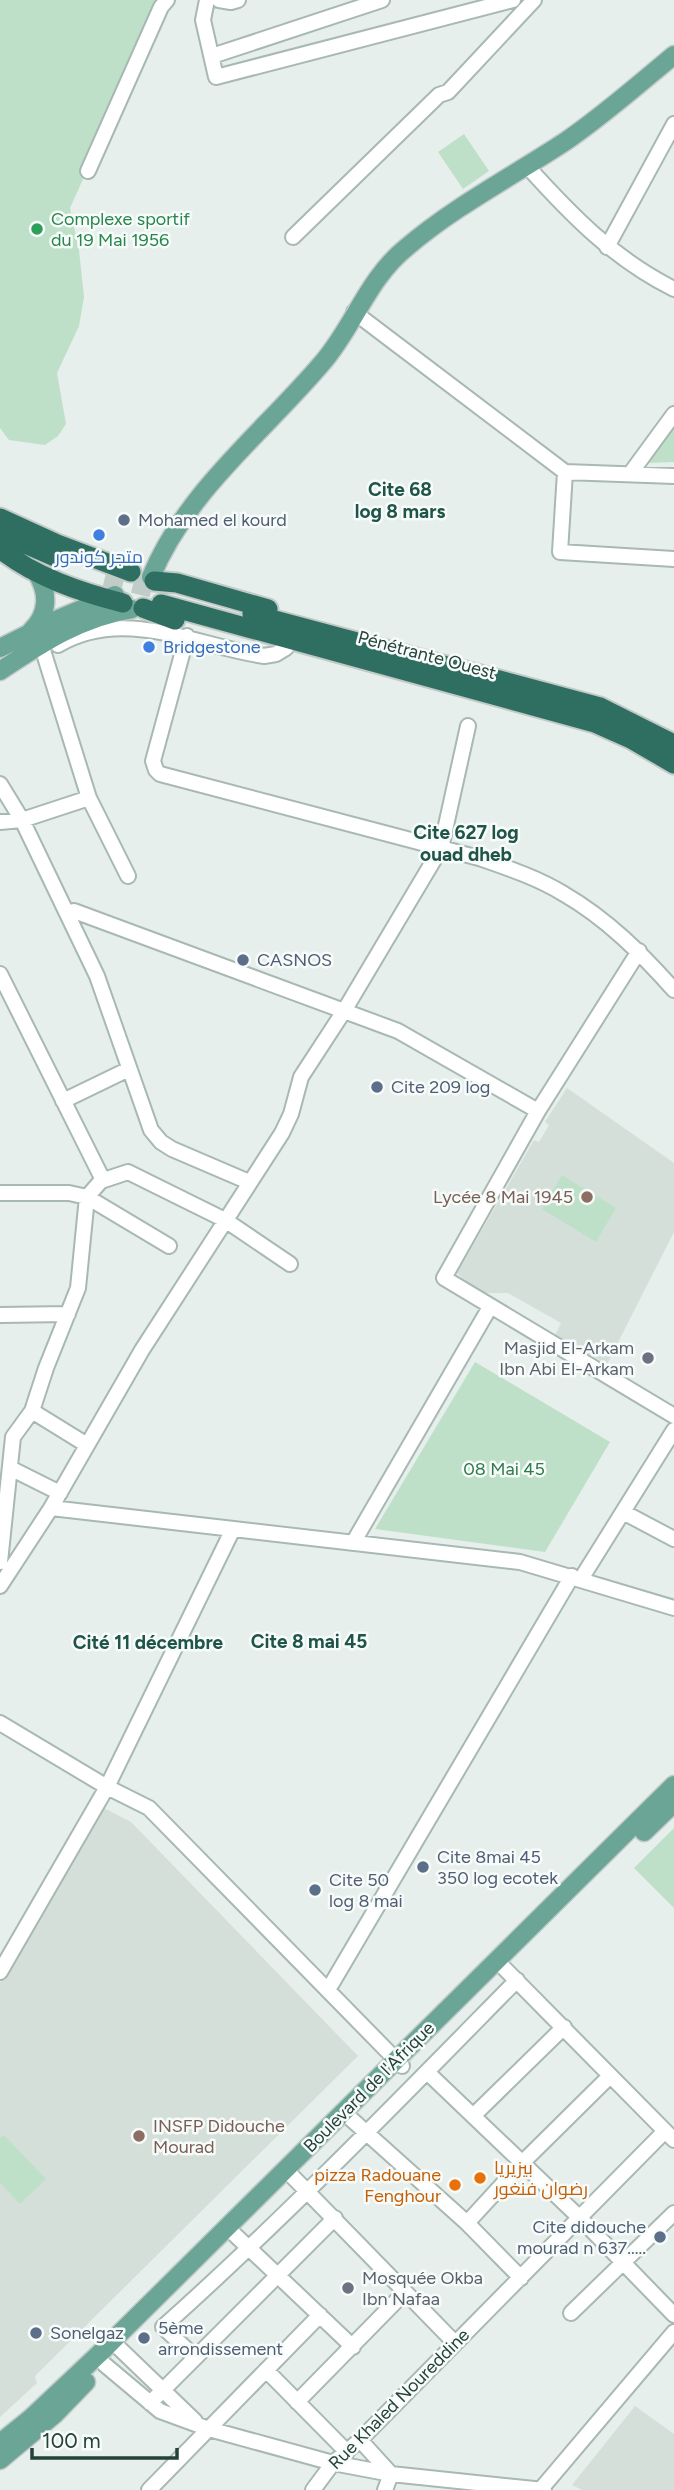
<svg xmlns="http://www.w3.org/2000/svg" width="674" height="2490" viewBox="0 0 674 2490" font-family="Figtree,Cairo,sans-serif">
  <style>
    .built { fill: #d4dfda }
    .green { fill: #bfe0c8 }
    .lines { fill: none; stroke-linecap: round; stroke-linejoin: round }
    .highway-tunnel { stroke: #bfccc8; stroke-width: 19; stroke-dasharray: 19 10; stroke-linecap: butt }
    .minor-casing { stroke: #a8b8b2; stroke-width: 18 }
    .major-casing { stroke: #c2cac8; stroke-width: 21 }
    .highway-casing { stroke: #c2cac8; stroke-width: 23 }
    .minor { stroke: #fff; stroke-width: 14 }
    .major { stroke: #6aa596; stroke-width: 18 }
    .highway { stroke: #2f6f62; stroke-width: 19 }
    .leisure-dot { fill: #2e9e5b; stroke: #f7fbf9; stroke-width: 2.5 }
    .service-dot { fill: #5c6f8a; stroke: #f7fbf9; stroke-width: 2.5 }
    .shop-dot { fill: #3f7fe0; stroke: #f7fbf9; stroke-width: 2.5 }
    .education-dot { fill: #8d6e63; stroke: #f7fbf9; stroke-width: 2.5 }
    .worship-dot { fill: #6b7280; stroke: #f7fbf9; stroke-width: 2.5 }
    .food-dot { fill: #e8710a; stroke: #f7fbf9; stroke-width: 2.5 }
    .labels { text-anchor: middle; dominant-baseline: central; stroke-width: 5; stroke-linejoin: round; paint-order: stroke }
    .leisure-label { font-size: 18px; fill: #27864d; stroke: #f7fbf9; text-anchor: start }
    .service-label { font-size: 18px; fill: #4e5e75; stroke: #f7fbf9; text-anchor: start }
    .shop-label { font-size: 18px; fill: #366cbe; stroke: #f7fbf9 }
    .street-label { font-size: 18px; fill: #24423a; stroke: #f7fbf9 }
    .education-label { font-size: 18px; fill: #785e54; stroke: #f7fbf9; text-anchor: end }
    .worship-label { font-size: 18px; fill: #5b616d; stroke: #f7fbf9; text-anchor: end }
    .park-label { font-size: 18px; fill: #2d7a4b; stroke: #f7fbf9 }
    .food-label { font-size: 18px; fill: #c56008; stroke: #f7fbf9; text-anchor: start }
    .neighbourhood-label { font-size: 19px; font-weight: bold; fill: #1f5548; stroke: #f7fbf9 }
  </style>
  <rect width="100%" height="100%" fill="#e6efeb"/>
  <path class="built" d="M567,1088l107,75v69l-67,132 -52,-29 6,-12 -53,-30h-22l-20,-11 -9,-9 77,-133 5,2 10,-17 -4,-3z
    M104,1808l27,14 227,234 -323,320 2,7 -37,34v-434z
    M635,2406l39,28v56h-92l-10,-5z"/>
  <path class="green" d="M0,0h164l-94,208 9,42 5,47 -5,29 -22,47 9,51 -8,12 -13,9 -36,-5 -9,-12z
    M464,134l25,37 -26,18 -25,-37z
    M674,424v38l-25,1 -2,-3z
    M562,1175l54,33 -20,34 -54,-33z
    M475,1362l135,80 -65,110 -170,-23z
    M674,1828v80l-40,-40z
    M4,2135l42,44 -26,25 -20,-21v-45z"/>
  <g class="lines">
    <path class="highway-tunnel" d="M105,577l60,14"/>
    <defs>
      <path id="minor" d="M207,0l-4,20 13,57 297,-77
        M219,0l12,2 7,-2
        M212,56l170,-56
        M527,166c45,50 87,93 147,123
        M88,171l73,-164 6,-7
        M293,237l146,-142 9,-3 86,-92
        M607,247l67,-123
        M354,312l211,160 109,4
        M565,472l-5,80 114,7
        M630,474l44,-60
        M187,636l-34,125 3,9 4,4 319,84c29,10 59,20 85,36 43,25 77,59 110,96
        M58,645c66,-39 138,1 206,11l12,-2 10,-6
        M0,784l22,36 75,156 54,154 10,12 11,7 77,33
        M89,798l39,78
        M0,822l22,-2 67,-22 -48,-154
        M67,913l7,-2 324,120 140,80
        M639,951l-101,160 -94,167 230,138
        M0,974l101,202v5l-14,16 -9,91 -32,80 -14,43 -19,26 -13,125
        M63,1101l66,-32
        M101,1181l27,-9 97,48 65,44
        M0,1193h69l18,4 82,49
        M0,1315l68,-1
        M32,1411l55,34
        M10,1468l50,25
        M51,1508l469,54 154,46
        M623,1512l51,27
        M353,1543l137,-236
        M581,1579l93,-149
        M0,1586l51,-78 91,-158 140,-217 9,-19 10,-37 43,-66 97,-163 27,-122
        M0,1723l107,64 42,21 253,258
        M502,1966l172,174
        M0,1972l107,-185 126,-258
        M328,1990l244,-414
        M427,2072l153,146 94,97
        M474,2115l90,-88
        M350,2118l117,105 54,55
        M292,2176l163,167
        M467,2223l56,-61 87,-86
        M233,2233l120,114
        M571,2313l103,-100
        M119,2348l76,73
        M195,2357l-32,-30c124,-111 238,-229 354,-347
        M104,2364l56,47 49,18 124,34 58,11 153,16
        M266,2370l81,82
        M297,2402l108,-110
        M150,2403l185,-185
        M360,2440l31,34 -6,16
        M541,2489l133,-157
        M149,2490l171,-175
        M313,2490l20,-27 27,-23 305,-309"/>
      <path id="major" d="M151,577c36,-87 113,-145 172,-215 31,-36 45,-84 84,-115 48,-41 106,-71 159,-106 38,-26 73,-57 108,-86
        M31,631c18,-17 18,-39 5,-59
        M0,648l58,-29 57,-24
        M0,671c42,-28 82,-54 132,-62
        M644,1832l30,-29
        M0,2443l31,-25 68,-64 575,-569
        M0,2460l55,-46 31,-32"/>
      <path id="highway" d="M0,518l57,26 74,28
        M1,530l22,13 32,14
        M0,549c35,28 80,43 123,54
        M154,581l23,2 91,26
        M161,604l434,119 36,16 43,25
        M143,608l32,12
        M252,614l348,93 74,37"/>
    </defs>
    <use href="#minor" class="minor-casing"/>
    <use href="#major" class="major-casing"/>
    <use href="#highway" class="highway-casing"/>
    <use href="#minor" class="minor"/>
    <use href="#major" class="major"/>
    <use href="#highway" class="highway"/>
  </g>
  <circle class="leisure-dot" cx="37" cy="229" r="7"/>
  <g class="service-dot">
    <circle cx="124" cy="520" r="7"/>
    <circle cx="243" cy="960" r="7"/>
    <circle cx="377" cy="1087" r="7"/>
    <circle cx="423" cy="1867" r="7"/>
    <circle cx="315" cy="1890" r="7"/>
    <circle cx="660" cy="2237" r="7"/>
    <circle cx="36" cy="2333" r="7"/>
    <circle cx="144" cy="2338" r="7"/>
  </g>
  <g class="shop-dot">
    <circle cx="99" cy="535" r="7"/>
    <circle cx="149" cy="647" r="7"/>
  </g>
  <g class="education-dot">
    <circle cx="587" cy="1197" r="7"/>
    <circle cx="139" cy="2136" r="7"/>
  </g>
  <g class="worship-dot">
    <circle cx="648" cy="1358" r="7"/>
    <circle cx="348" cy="2288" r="7"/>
  </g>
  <g class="food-dot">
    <circle cx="480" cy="2178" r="7"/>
    <circle cx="455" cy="2185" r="7"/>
  </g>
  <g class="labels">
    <g class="leisure-label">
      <text x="51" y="219">Complexe sportif<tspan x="51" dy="21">du 19 Mai 1956</tspan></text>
    </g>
    <g class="service-label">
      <text x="138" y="520">Mohamed el kourd</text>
      <text x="257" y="960">CASNOS</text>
      <text x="391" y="1087">Cite 209 log</text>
      <text x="437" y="1857">Cite 8mai 45<tspan x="437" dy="21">350 log ecotek</tspan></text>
      <text x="329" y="1880">Cite 50<tspan x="329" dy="21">log 8 mai</tspan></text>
      <text x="646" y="2227" text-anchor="end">Cite didouche<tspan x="646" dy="21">mourad n 637.....</tspan></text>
      <text x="158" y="2328">5ème<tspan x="158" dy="21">arrondissement</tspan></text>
      <text x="50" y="2333">Sonelgaz</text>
    </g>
    <g class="shop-label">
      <text x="99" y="557">متجر كوندور</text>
      <text x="163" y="647" text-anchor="start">Bridgestone</text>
    </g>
    <g class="street-label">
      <text transform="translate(427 655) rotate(15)">Pénétrante Ouest</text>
      <text transform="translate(369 2087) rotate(-45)">Boulevard de l'Afrique</text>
      <text transform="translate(399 2399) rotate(-45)">Rue Khaled Noureddine</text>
    </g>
    <g class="education-label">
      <text x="573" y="1197">Lycée 8 Mai 1945</text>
      <text x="153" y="2126" text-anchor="start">INSFP Didouche<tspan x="153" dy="21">Mourad</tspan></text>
    </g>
    <g class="worship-label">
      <text x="634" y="1348">Masjid El-Arkam<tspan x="634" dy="21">Ibn Abi El-Arkam</tspan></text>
      <text x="362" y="2278" text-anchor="start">Mosquée Okba<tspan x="362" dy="21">Ibn Nafaa</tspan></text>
    </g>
    <g class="park-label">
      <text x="504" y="1469">08 Mai 45</text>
    </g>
    <g class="food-label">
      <text x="494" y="2168">بيزيريا<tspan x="494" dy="21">رضوان فنغور</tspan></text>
      <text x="441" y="2175" text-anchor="end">pizza Radouane<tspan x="441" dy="21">Fenghour</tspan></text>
    </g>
    <g class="neighbourhood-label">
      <text x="400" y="489">Cite 68<tspan x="400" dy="22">log 8 mars</tspan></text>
      <text x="466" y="832">Cite 627 log<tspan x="466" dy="22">ouad dheb</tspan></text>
      <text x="309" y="1641">Cite 8 mai 45</text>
      <text x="148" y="1642">Cité 11 décembre</text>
    </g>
  </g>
  <path d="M32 2448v10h145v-10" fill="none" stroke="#24423a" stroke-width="3.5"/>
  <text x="42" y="2448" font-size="21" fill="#24423a" stroke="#f7fbf9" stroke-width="5" paint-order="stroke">100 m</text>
</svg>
